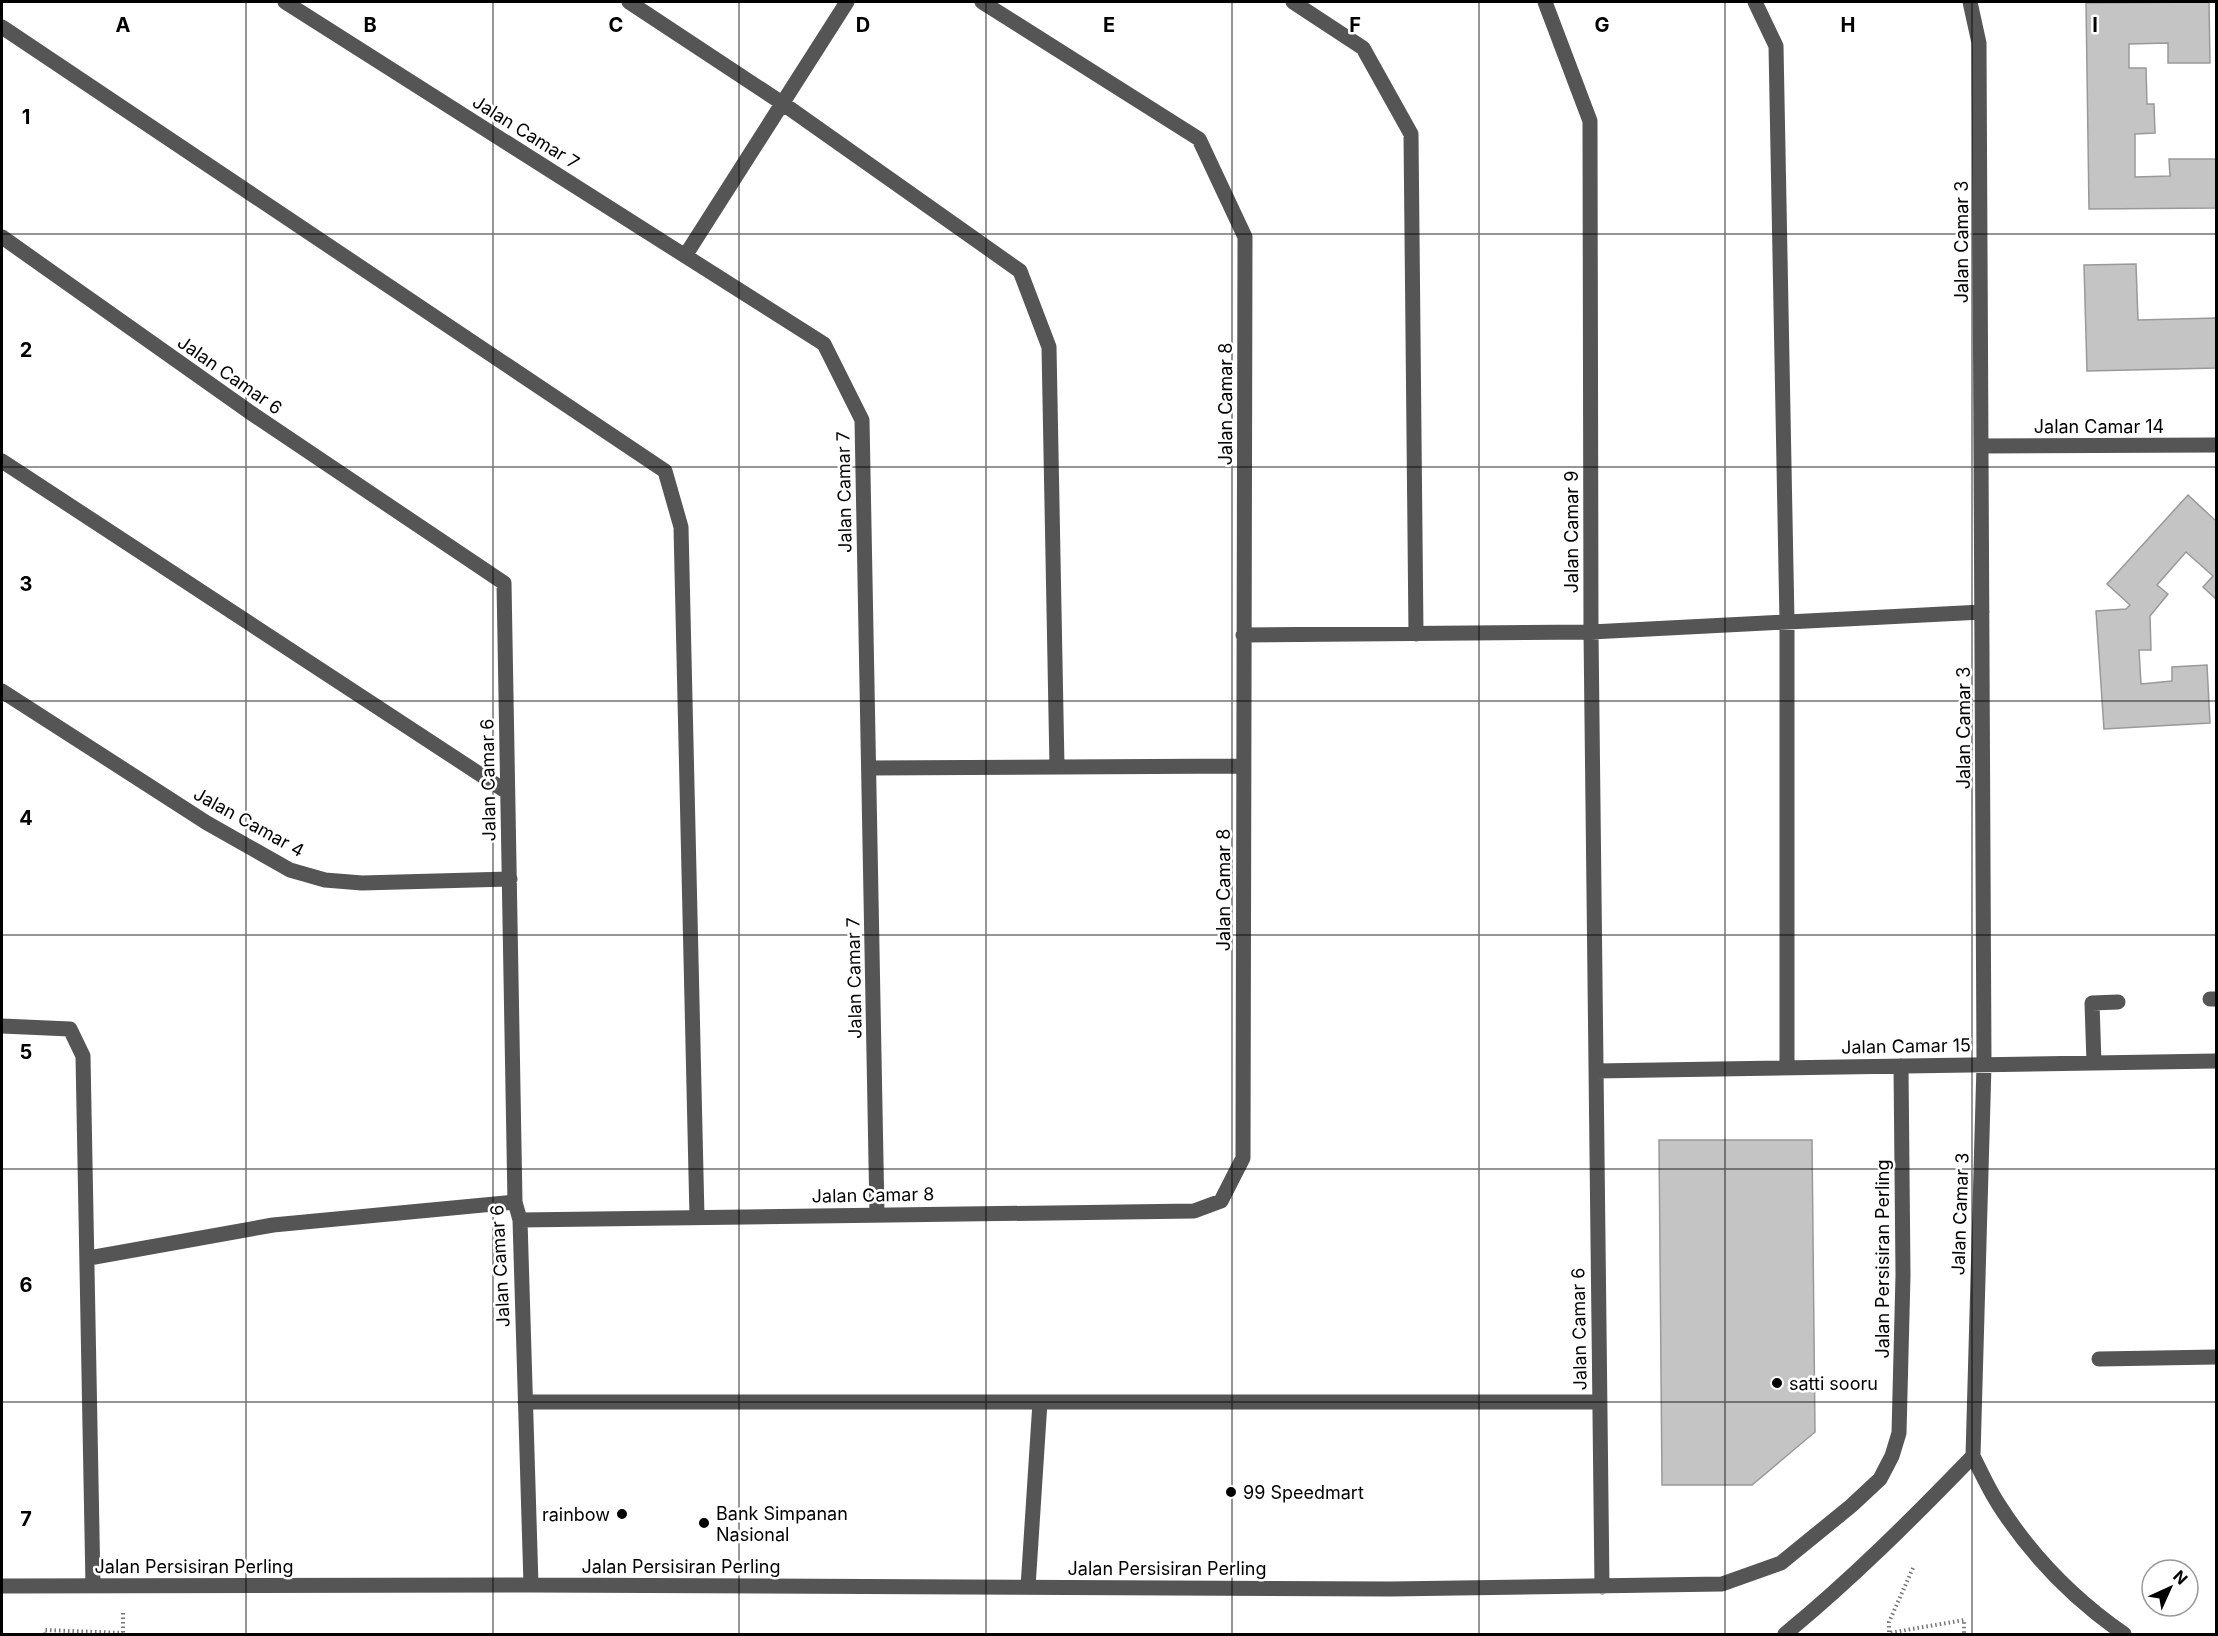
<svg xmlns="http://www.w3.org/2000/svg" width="2218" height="1636" viewBox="0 0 2218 1636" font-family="Inter,sans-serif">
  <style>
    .building { fill: #c4c4c4; stroke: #999; stroke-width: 1.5 }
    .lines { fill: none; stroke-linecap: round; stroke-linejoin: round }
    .path { stroke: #777; stroke-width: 4; stroke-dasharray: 1.5 3; stroke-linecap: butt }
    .minor { stroke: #555; stroke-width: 15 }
    .grid { fill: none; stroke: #000; stroke-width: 1.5; stroke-opacity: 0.55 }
    .poi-dot { fill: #000; stroke: #fff; stroke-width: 2 }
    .labels { text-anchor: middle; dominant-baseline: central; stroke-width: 5; stroke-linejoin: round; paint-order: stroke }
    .street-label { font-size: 18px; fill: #000; stroke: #fff }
    .poi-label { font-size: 18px; fill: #000; stroke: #fff; text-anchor: start }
    .grid-label { font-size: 20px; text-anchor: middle; font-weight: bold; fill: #000; stroke: #fff; stroke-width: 5; stroke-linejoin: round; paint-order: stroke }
  </style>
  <rect width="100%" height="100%" fill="#fff"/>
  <path class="building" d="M2209,2l1,61h-42v-20l-39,1v24h17l1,36h7l1,29 -20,1v43l35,-1 -1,-17h47v49l-127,1 -3,-206z
    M2136,264l2,56 78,-2v50l-129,3 -3,-106z
    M2188,495l28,26v78l-13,-12 10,-11 -27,-24 -29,33 11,9 -18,22 1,34h-12l2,34 31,-3v-14l35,-2 3,58 -106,6 -8,-118 30,-2 4,-4 -23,-21z
    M1659,1140h153l3,292 -63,53h-90z"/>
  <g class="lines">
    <path class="path" d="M1913,1568l-24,54v11l75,-13v14
      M123,1613v21
      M45,1634v-4l78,3"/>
    <path class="minor" d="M285,2l539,342 38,76 15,794
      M629,2l153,101 238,168 29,76 8,420
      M1293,2l70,46 48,86 5,500
      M1545,2l45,119 1,511 11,955
      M1755,2l21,44 11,576v446
      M1970,2l9,41 5,1022 -11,391c8,16 16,34 26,49 32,50 76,95 125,129
      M2,27l663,444 16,56 16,690
      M2,237l252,178 250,168 11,619 5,18 11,365
      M685,256l162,-254
      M1981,446l235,-1
      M2,461l505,331
      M1243,635l348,-3 391,-20
      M2,691l205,132 83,47 35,10 37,3 148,-4
      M869,768l374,-2
      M2210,999h6
      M2,1026l68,3 13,27 10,530
      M2094,1063l-2,-60 26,-1
      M1596,1071l620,-10
      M520,1220l674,-9 27,-10 22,-43 2,-921 -46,-98 -217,-137
      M89,1258l184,-33 242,-23
      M2099,1359l117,-2
      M525,1402h1075
      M2,1586l529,-1 860,4 331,-5 59,-21 70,-57 29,-27 12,-23 7,-23 4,-158 -2,-209
      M1028,1587l12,-185
      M1785,1634c67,-55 128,-116 188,-178"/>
  </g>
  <path class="grid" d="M246,2v1632M493,2v1632M739,2v1632M986,2v1632M1232,2v1632M1479,2v1632M1725,2v1632M1972,2v1632M2,234h2214M2,467h2214M2,701h2214M2,935h2214M2,1169h2214M2,1402h2214"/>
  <g class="poi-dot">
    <circle cx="1777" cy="1383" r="6"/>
    <circle cx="1231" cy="1492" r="6"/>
    <circle cx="622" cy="1514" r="6"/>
    <circle cx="704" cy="1523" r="6"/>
  </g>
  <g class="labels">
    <g class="street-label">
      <text transform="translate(526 132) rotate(32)">Jalan Camar 7</text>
      <text transform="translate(1961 242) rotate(-90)">Jalan Camar 3</text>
      <text transform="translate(230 375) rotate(35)">Jalan Camar 6</text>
      <text transform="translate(1225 404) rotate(-90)">Jalan Camar 8</text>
      <text x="2099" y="426">Jalan Camar 14</text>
      <text transform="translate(844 492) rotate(-91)">Jalan Camar 7</text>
      <text transform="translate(1571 532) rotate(-90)">Jalan Camar 9</text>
      <text transform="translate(1963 728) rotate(-90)">Jalan Camar 3</text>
      <text transform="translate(488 780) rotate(-91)">Jalan Camar 6</text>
      <text transform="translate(249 822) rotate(29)">Jalan Camar 4</text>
      <text transform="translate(1223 890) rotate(-90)">Jalan Camar 8</text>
      <text transform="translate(854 978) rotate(-91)">Jalan Camar 7</text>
      <text transform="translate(1906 1046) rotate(-1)">Jalan Camar 15</text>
      <text transform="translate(873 1195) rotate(-1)">Jalan Camar 8</text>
      <text transform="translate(1960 1214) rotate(-88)">Jalan Camar 3</text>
      <text transform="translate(1882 1259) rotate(-90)">Jalan Persisiran Perling</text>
      <text transform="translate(500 1266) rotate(-93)">Jalan Camar 6</text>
      <text transform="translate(1579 1329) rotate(-91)">Jalan Camar 6</text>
      <text x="194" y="1566">Jalan Persisiran Perling</text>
      <text x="681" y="1566">Jalan Persisiran Perling</text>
      <text x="1167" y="1568">Jalan Persisiran Perling</text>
    </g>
    <g class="poi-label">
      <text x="1789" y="1383">satti sooru</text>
      <text x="1243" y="1492">99 Speedmart</text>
      <text x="716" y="1513">Bank Simpanan<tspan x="716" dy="21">Nasional</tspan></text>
      <text x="610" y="1514" text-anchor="end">rainbow</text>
    </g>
  </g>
  <g class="grid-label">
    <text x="123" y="32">A</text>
    <text x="370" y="32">B</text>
    <text x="616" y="32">C</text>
    <text x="863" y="32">D</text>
    <text x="1109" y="32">E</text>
    <text x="1355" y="32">F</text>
    <text x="1602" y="32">G</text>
    <text x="1848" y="32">H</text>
    <text x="2095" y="32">I</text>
    <text x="26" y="124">1</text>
    <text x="26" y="357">2</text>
    <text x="26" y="591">3</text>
    <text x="26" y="825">4</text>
    <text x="26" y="1059">5</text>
    <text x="26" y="1292">6</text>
    <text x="26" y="1526">7</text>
  </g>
  <rect width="2218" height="1636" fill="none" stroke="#000000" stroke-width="6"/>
  <g transform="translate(2170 1588) rotate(45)"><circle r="28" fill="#ffffff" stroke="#999999" stroke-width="1.5"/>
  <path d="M0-4.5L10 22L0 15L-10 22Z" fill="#000000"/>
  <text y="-9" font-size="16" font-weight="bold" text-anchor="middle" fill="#000000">N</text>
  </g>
</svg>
